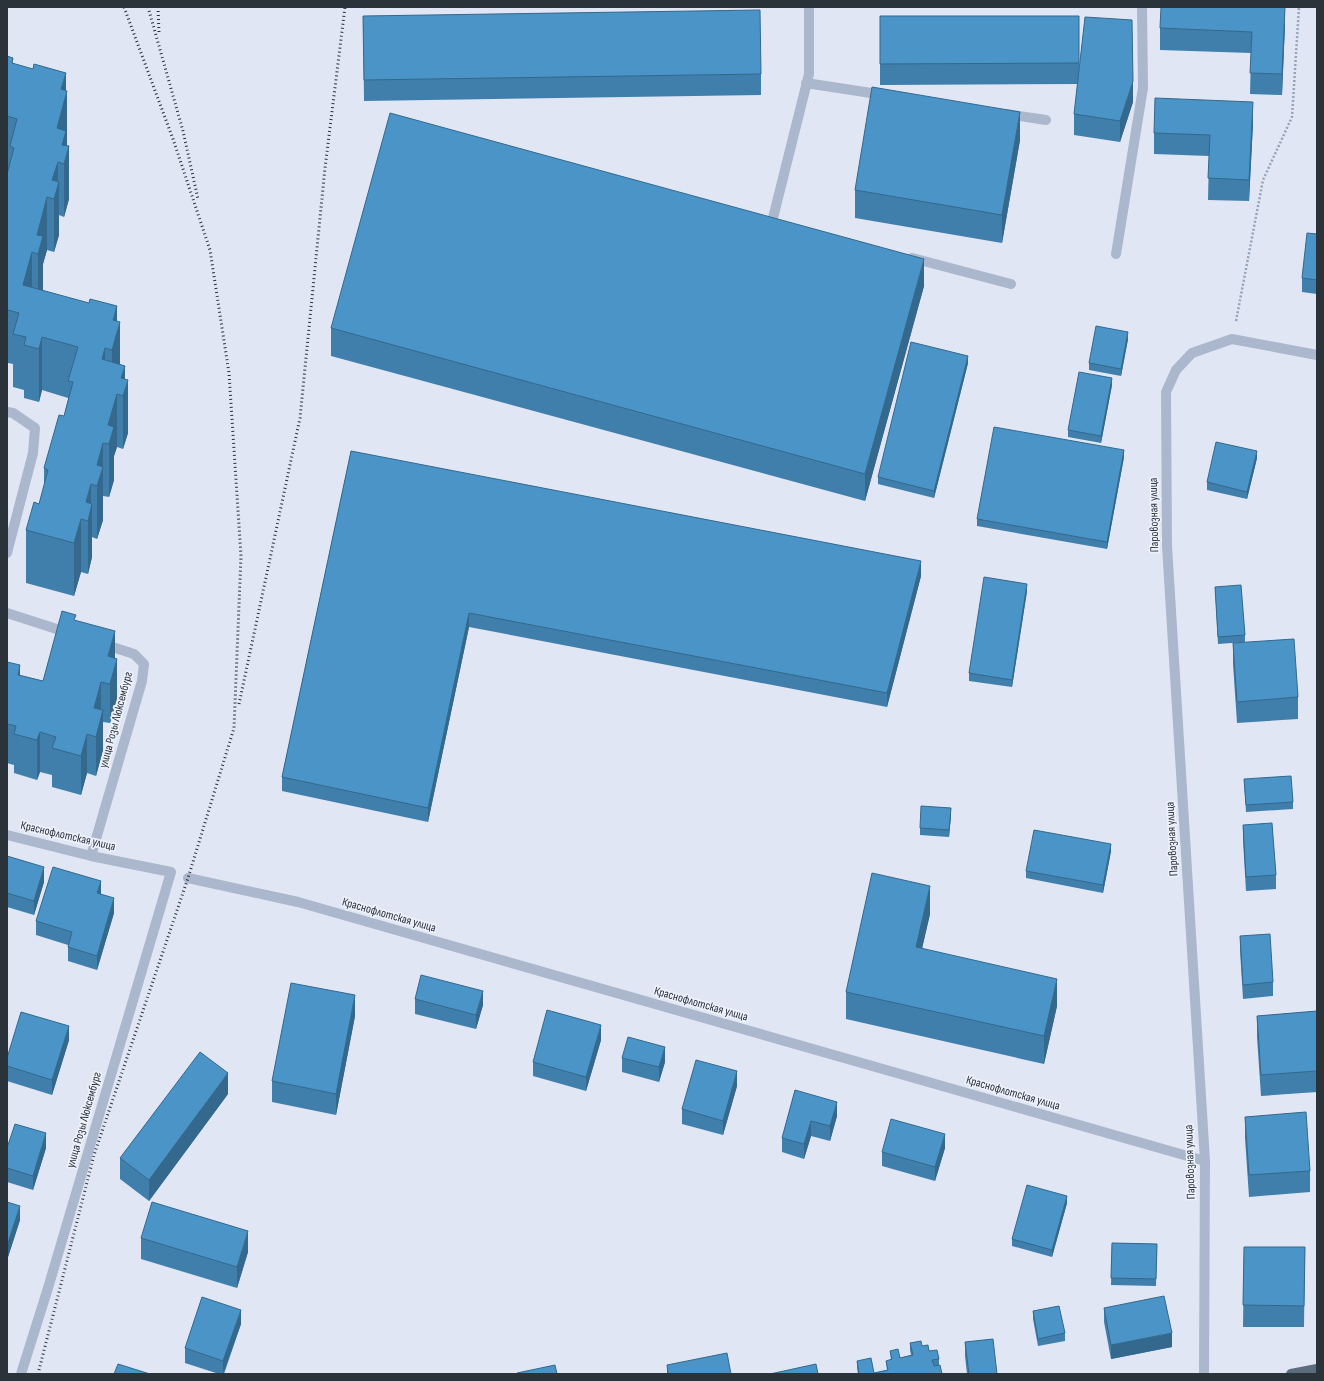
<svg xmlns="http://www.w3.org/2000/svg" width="1324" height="1381" viewBox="0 0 1324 1381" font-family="'Sofia Sans Condensed',sans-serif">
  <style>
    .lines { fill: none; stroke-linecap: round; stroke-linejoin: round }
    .path { stroke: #95a3b8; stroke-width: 2.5; stroke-dasharray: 2 2; stroke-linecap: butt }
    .minor { stroke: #abb7cd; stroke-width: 10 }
    .major { stroke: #5b6c7c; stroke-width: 10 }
    .rail { stroke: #2a323a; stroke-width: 3; stroke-dasharray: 1 3; stroke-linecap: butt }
    .wall { fill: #407fac }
    .shaded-wall { fill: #34688c }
    .building { fill: #4a94c8; stroke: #34688c }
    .labels { text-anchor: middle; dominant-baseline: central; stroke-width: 3.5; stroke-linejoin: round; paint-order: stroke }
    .street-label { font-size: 12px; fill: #2a323a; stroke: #edf1fb }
  </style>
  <rect width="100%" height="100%" fill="#e0e6f4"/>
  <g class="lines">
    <path class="path" d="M1236,321l27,-141 29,-63 7,-110"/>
    <path class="minor" d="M806,83l78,12
      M1006,114l40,6
      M772,222l37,-148v-67
      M1116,254l27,-166 -1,-81
      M912,258l99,26
      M7,412l6,1 22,15 -2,25 -26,100
      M7,613l62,20
      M7,835l84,21 80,16 -123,416 -27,86
      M91,856l51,-175 2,-17 -10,-10 -31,-10
      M188,878l110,24 907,259
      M1204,1374l1,-213 -38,-615 -1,-154 10,-22 16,-17 40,-14 85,16"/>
    <path class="major" d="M1291,1374l26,-5"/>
    <path class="rail" d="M148,7l35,124 15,68
      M158,7l1,26
      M239,704l61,-286 25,-250 20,-161
      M38,1374l56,-219 94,-277 46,-150 7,-172 -12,-183 -19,-123 -37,-111 -49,-132"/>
  </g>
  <path class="wall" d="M363,16l398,58v21l-397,6z
    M880,16h199v54l54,32 -13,40 -46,-7v-21l4,-30 -198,1z
    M1285,24l-3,71 -32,-1 1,-41 -91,-3v-22z
    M7,56l6,7 53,28 1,53v2l2,53 -5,18 -5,-2v20l-5,17 -7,-2 -4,14v26l74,31 3,44 5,14 3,54 -5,16 -6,-2 -3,9v24l-5,17 -6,-1v24l-6,19 -5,-2v20l-4,17 -7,-2 -7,24 -48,-13v-53l13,-26 5,-17v-19l20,-52 4,-16v-2l-26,-8 -3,12 -15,-4v-8l-11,-3v-23l-5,-1v-193l-1,-1z
    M1253,123l-4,78 -41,-1 1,-44 -55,-2v-21z
    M1020,140l-18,103 -147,-25v-28z
    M1317,234v60l-15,-2v-14z
    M924,286l-59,215 -534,-145v-28z
    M1128,339l-7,37 -32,-6v-7z
    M968,363l-34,135 -56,-14v-7z
    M1112,385l-11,58 -33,-6v-7z
    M351,451l570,125 -34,131 -418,-80 -41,195 -146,-31v-14z
    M1124,457l-17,92 -130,-23v-7z
    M1257,458l-10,41 -40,-9v-8z
    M1215,587l30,48v7l-27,2z
    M1027,591l-15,96 -43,-6v-8z
    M76,621l39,37 2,40 -7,25 -7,-1v28l-7,26 -9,-3 -6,22 -29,-8v-12l-12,-3 -3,8 -23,-7v-8l-7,-2v-101l13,13 23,6z
    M1233,643l65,54v22l-61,4 -4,-59z
    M1244,779l49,23v7l-47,3z
    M951,815l-2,22 -29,-2v-7z
    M1243,825l33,50v14l-30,2 -3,-51z
    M1111,851l-8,42 -77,-15v-7z
    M7,856l37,26 -10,33 -27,-8z
    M101,894l13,19 -17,57 -29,-9v-16l-32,-10v-14z
    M930,914l-8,34 135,58 -13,58 -198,-45v-27z
    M1240,936l33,46v14l-30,3 -3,-49z
    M415,999l68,6 -7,24 -61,-15z
    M1317,1011v81l-56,4 -4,-59v-21z
    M355,1016l-19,99 -64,-13v-21z
    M69,1040l-17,55 -45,-14v-23z
    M601,1040l-15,51 -53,-15v-14z
    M622,1058l43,4 -6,20 -37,-10z
    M737,1086l-14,49 -41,-11v-15z
    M795,1090l42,26 -7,25 -19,-5 -7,23 -22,-7v-14z
    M228,1094l-79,107 -29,-22v-21z
    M1245,1117l65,54v21l-61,5 -4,-59z
    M7,1148h39l-13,42 -26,-8z
    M945,1148l-10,33 -53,-15v-14z
    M7,1202l13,18 -12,37h-1z
    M1067,1203l-15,54 -40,-11v-7z
    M141,1238l107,14 -11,36 -96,-29z
    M1112,1243l45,1 -1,42 -45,-1z
    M1244,1247h61l-1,80h-61z
    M1104,1308l68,39 -61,12 -7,-37z
    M1033,1311l32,22v8l-27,5 -5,-27z
    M241,1324l-17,50h-5l-34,-11v-15z
    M965,1342l32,32h-30l-2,-18z
    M910,1343l12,3 7,5 10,8v6l3,9h-84l-1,-6v-7l17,12 13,-3 -1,-9 5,-1 -1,-9 10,7 11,-3 -1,-5z
    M667,1365l64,9h-64z"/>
  <path class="shaded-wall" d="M1285,7v17l-3,71v-21z
    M66,73v22l1,-4v53l-1,3 3,-1v53l-5,18v-53l-6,-2v24l1,-4v53l-5,17v-53l-2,-19 5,-52 4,-39z
    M1133,81v21l-13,40v-21z
    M1253,102v21l-4,78v-21z
    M1020,112v28l-18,103v-28z
    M47,197v53l-4,14v25l-5,18v-53l-1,-19z
    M32,252v53l-9,33v-53z
    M924,259v27l-59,215v-27z
    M117,306v27l3,-11v53l-8,28v-53l1,-30z
    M8,310v53l-1,5v-53z
    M1128,332v7l-7,37v-7z
    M42,337v53l-3,12v-53z
    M105,348v53l-3,-42z
    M968,356v7l-34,135v-7z
    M125,366v24l3,-10v53l-5,16v-53l-2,-18z
    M1112,378v7l-11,58v-7z
    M117,394v53l-3,9v24l-5,17v-53l-1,-19z
    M103,443v77l-6,19v-74z
    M1124,450v7l-17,92v-7z
    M1257,451v7l-10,41v-7z
    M91,484v23l1,-3v53l-4,17v-53l-2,-19z
    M81,519v53l-7,24v-53z
    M921,561v15l-34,131v-14z
    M1027,584v7l-15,96v-7z
    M469,613v14l-41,195v-14z
    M115,631v36l2,-8v39l-7,25v-39l-2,-28z
    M20,665v40l-2,-30z
    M101,682v35l2,-7v40l-7,26v-39l-2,-29z
    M40,732v40l-3,8v-40z
    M87,734v39l-6,22v-39z
    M951,808v7l-2,22v-7z
    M1111,844v7l-8,42v-8z
    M44,867v15l-10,33v-14z
    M101,881v15l-4,-3z
    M930,886v28l-14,61v-28z
    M114,898v15l-17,57v-14z
    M1057,979v27l-13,58v-28z
    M483,991v14l-7,24v-14z
    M355,995v21l-19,99v-21z
    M601,1025v15l-15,51v-14z
    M69,1026v14l-17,55v-15z
    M665,1047v15l-6,20v-15z
    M737,1071v15l-14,49v-14z
    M228,1073v21l-79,107v-21z
    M837,1102v14l-7,25v-15z
    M811,1121v15l-7,23v-15z
    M46,1133v15l-13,42v-14z
    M945,1134v14l-10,33v-14z
    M1067,1196v7l-15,54v-7z
    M20,1206v14l-12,37v-14z
    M248,1231v21l-11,36v-21z
    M241,1310v14l-18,50v-13z
    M1172,1333v14l-61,12v-14z"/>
  <path class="building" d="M1161,7h124l-3,67 -32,-1 2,-41 -92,-4z
    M760,10l1,64 -397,6 -1,-64z
    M880,16h199v47l-199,1z
    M1085,17l47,3 1,61 -13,40 -46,-7z
    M7,56l6,2 -1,5 21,6 1,-5 32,9 -5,16 6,2 -10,37 9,3 -4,14 7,1 -5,18 -6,-2 -6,18 7,2 -5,17 -7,-2 -10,38 6,1 -5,18 -6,-2 -9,33 66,18 1,-4 27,7 -4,14 7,2 -8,28 -7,-2 -3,11 23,7 -4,12 7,2 -5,16 -6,-2 -9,31 6,2 -5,17 -6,-1 -6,22 6,2 -6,19 -6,-2 -5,18 6,2 -4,17 -7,-2 -7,24 -48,-13 8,-28 5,2 9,-34 -4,-2 15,-53 5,1 9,-34 -5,-1 10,-34 -36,-10 -3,12 -15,-4 2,-8 -13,-3 6,-21 -11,-3 -1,5v-141l7,-26 -4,-2 7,-27 -10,-3z
    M872,87l148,25 -18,103 -147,-25z
    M1155,98l98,4 -4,78 -41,-2 2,-43 -56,-2z
    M390,113l534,146 -59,215 -534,-146z
    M1307,233l10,1v46l-15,-2z
    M1096,326l32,6 -7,37 -32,-6z
    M911,342l57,14 -34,135 -56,-14z
    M1079,372l33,6 -11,58 -33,-6z
    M994,427l130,23 -17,92 -130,-23z
    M1216,442l41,9 -10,41 -40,-10z
    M351,451l570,110 -34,132 -418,-80 -41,195 -146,-31z
    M984,577l43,7 -15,96 -43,-7z
    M1241,585l4,50 -27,2 -3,-50z
    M62,611l14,4 -2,5 41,11 -7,25 9,3 -7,25 -9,-2 -7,26 9,2 -7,27 -9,-3 -6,22 -29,-8 4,-11 -16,-5 -3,8 -23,-6 2,-8 -9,-2v-62l13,3 -2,10 25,6z
    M1294,639l4,58 -61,5 -4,-59z
    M1291,776l2,26 -47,3 -2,-26z
    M921,806l30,2 -2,22 -29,-2z
    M1272,823l4,52 -30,2 -3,-52z
    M1034,830l77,14 -8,41 -77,-14z
    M7,856l37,11 -10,34 -27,-8z
    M53,867l48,14 -4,12 17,5 -17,58 -29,-9 4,-15 -36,-11z
    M872,873l58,13 -14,61 141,32 -13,57 -198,-44z
    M1270,934l3,48 -30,3 -3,-49z
    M421,975l62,16 -7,24 -61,-16z
    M291,983l64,12 -19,99 -64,-13z
    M547,1010l54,15 -15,52 -53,-15z
    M1317,1011v60l-56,4 -4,-59z
    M21,1012l48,14 -17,54 -45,-14v-8z
    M628,1037l37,10 -6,20 -37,-9z
    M200,1052l28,21 -79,107 -29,-22z
    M696,1060l41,11 -14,50 -41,-12z
    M795,1090l42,12 -7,24 -19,-5 -7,23 -22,-6z
    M1306,1112l4,59 -61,4 -4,-58z
    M891,1119l54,15 -10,33 -53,-15z
    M15,1124l31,9 -13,43 -26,-8v-20z
    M1027,1185l40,11 -15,54 -40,-11z
    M7,1202l13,4 -12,37h-1z
    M152,1202l96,29 -11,36 -96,-29z
    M1112,1243l45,1 -1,35 -45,-1z
    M1244,1247h61l-1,59 -61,-1z
    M1164,1296l8,37 -61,12 -7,-37z
    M202,1297l39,13 -18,51 -38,-13z
    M1059,1306l6,27 -27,6 -5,-28z
    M993,1339l4,35h-28l-4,-32z
    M921,1341l1,5 6,-1 1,6 8,-1 2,9 -7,1 2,6 6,-1 2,9h-85h2l-2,-13 14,-3 3,15 14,-3 -2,-9 6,-2 -2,-8 8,-2 2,9 13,-3 -3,-12z
    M727,1353l4,21h-63l-1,-9z
    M118,1364l32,10h-36z
    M816,1364l2,10h-48z
    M555,1365l2,9h-40v-1z"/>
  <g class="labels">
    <g class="street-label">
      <text transform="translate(1154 515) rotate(-91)">Паровозная улица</text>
      <text transform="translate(116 720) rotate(-75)">улица Розы Люксембург</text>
      <text transform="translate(68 836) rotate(13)">Краснофлотская улица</text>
      <text transform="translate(1172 839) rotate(-93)">Паровозная улица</text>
      <text transform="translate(389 915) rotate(16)">Краснофлотская улица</text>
      <text transform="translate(701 1004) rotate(16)">Краснофлотская улица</text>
      <text transform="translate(1013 1093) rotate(16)">Краснофлотская улица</text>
      <text transform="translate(84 1120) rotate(-74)">улица Розы Люксембург</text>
      <text transform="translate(1190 1162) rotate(-92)">Паровозная улица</text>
    </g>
  </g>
  <rect width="1324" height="1381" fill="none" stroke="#2a323a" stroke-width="16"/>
</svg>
